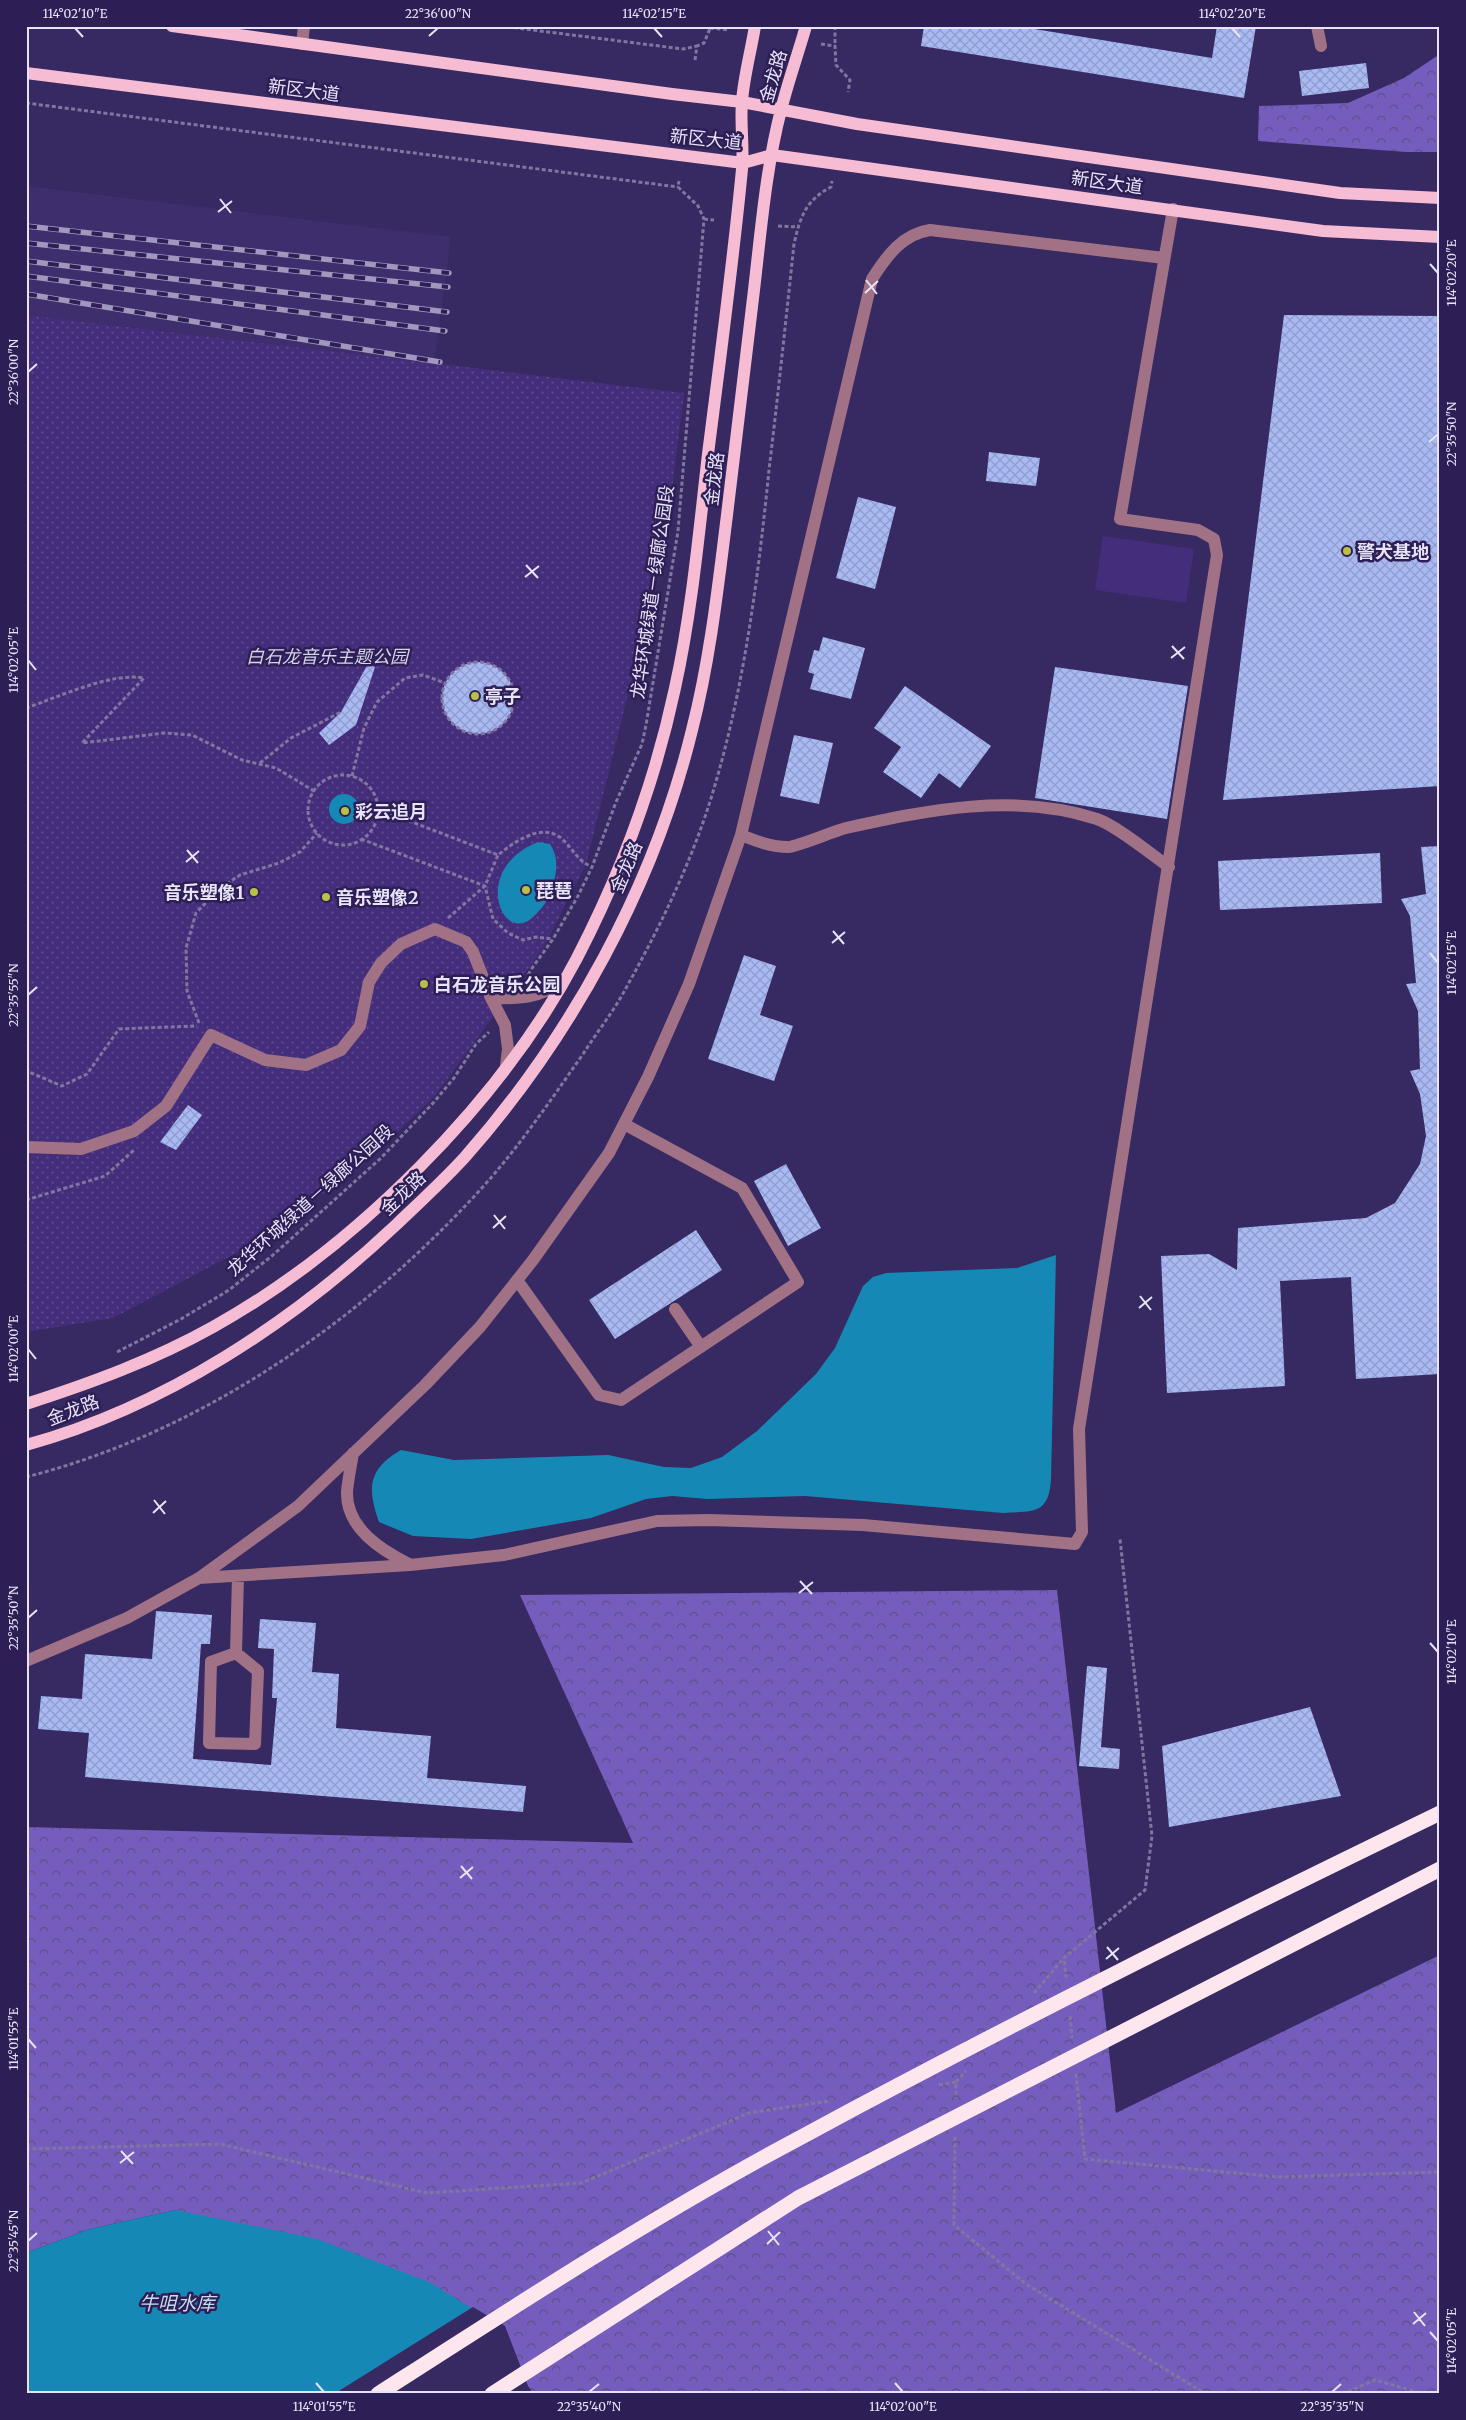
<svg xmlns="http://www.w3.org/2000/svg" width="1466" height="2420" viewBox="0 0 1466 2420" font-family="Merriweather,'Noto Sans SC',serif">
  <style>
    .built { fill: #3f2e6e }
    .green { fill: #442e7c }
    .forest { fill: url(#forest-crowns) }
    .park { fill: url(#park-dots) }
    .water { fill: #1688b6 }
    .pier { fill: #372961 }
    .building { fill: url(#building-cross-hatch) }
    .lines { fill: none; stroke-linecap: round; stroke-linejoin: round }
    .path { stroke: #8077a1; stroke-width: 3; stroke-dasharray: 4 2.5; stroke-linecap: butt }
    .minor { stroke: #a17286; stroke-width: 12 }
    .major { stroke: #f6bcd4; stroke-width: 12 }
    .highway { stroke: #fee6ef; stroke-width: 15 }
    .rail-casing { stroke: #a099bd; stroke-width: 5.5 }
    .rail { stroke: #2e1e56; stroke-width: 4; stroke-dasharray: 11; stroke-linecap: butt }
    .ticks { fill: none; stroke: #e7e4fa; stroke-width: 2 }
    .poi-dot { fill: #b9c046; stroke: #2e1e56; stroke-width: 2 }
    .labels { text-anchor: middle; dominant-baseline: central; stroke-width: 5; stroke-linejoin: round; paint-order: stroke }
    .street-label { font-size: 18px; fill: #e7e4fa; stroke: #2e1e56 }
    .poi-label { font-size: 18px; font-weight: bold; fill: #e7e4fa; stroke: #2e1e56; text-anchor: start }
    .park-label { font-size: 18px; font-style: italic; fill: #d5d2eb; stroke: #2e1e56 }
    .water-label { font-size: 19px; font-style: italic; fill: #c3deed; stroke: #2e1e56 }
    .neatline { fill: none; stroke: #e7e4fa; stroke-width: 2 }
    .ticks-label { font-size: 12px; text-anchor: middle; fill: #e7e4fa }
  </style>
  <defs>
    <pattern id="forest-crowns" width="20" height="18" patternUnits="userSpaceOnUse" patternTransform="scale(1.25)"><rect width="20" height="18" fill="#755dbd"/><path d="M2 6a3 3 0 1 1 6 0M12 15a3 3 0 1 1 6 0" fill="none" stroke="#5d5084"/></pattern>
    <pattern id="park-dots" width="8" height="8" patternUnits="userSpaceOnUse" patternTransform="scale(1.25)"><rect width="8" height="8" fill="#442e7c"/><path d="M2 2h.1M6 6h.1" fill="none" stroke="#5f4c90" stroke-width="1.8" stroke-linecap="round"/></pattern>
    <pattern id="building-cross-hatch" width="8" height="8" patternUnits="userSpaceOnUse" patternTransform="scale(1.25)"><rect width="8" height="8" fill="#a8b9f4"/><path d="M0 0l8 8M0 8l8-8" fill="none" stroke="#8f9cca"/></pattern>
  </defs>
  <rect width="100%" height="100%" fill="#372961"/>
  <path class="built" d="M26,186l425,51 -17,126 -408,-48z"/>
  <path class="green" d="M1103,536l91,13 -8,54 -91,-13z"/>
  <path class="forest" d="M1440,54v98h-34l-148,-11 1,-35 89,-3 56,-25z
    M1057,1590l59,523 324,-158v439h-909l-355,-184 -86,19 -64,24v-426l607,16 -113,-248z"/>
  <path class="park" d="M26,315l658,78 -13,103 -31,150 -54,218 -42,83 -109,149 -75,72 -120,83 -127,67 -87,14z"/>
  <path class="water" d="M329 809a15 15 0 1 1 30 0a15 15 0 1 1-30 0Z
    M538,842l12,2c9,14 7,28 2,44 -2,10 -9,19 -16,26 -32,37 -68,-44 2,-72z
    M1056,1255l-5,224c-2,36 -18,32 -48,34l-198,-17 -98,3 -35,-3 -26,3 -55,19 -120,21 -58,-3 -34,-14c-12,-34 -11,-53 22,-72l53,10 154,-5 56,12 27,1 31,-11 35,-26 59,-57 19,-26 28,-62 10,-9 13,-4 131,-5z
    M176,2210l141,29 112,43 73,45 29,67h-505v-141l64,-24z"/>
  <path class="pier" d="M473,2307l32,19 23,60 5,7 -199,1z"/>
  <path class="building" d="M924,26h92l196,32 5,-32h39l-12,72 -323,-52z
    M1366,63l3,25 -67,8 -3,-25z
    M1284,315l156,1v470l-217,14z
    M989,452l51,6 -4,28 -50,-5z
    M858,497l38,10 -21,82 -39,-11z
    M823,637l42,11 -14,51 -41,-10 4,-15 -6,-2 6,-22 5,1z
    M442 698a36 36 0 1 1 72 0a36 36 0 1 1-72 0Z
    M368,664l7,3 -19,58 -27,20 -10,-12 22,-21z
    M1055,667l133,19 -21,133 -132,-21z
    M905,686l86,60 -31,42 -21,-15 -18,25 -38,-26 18,-25 -27,-19z
    M794,735l39,8 -14,61 -39,-8z
    M1440,846v528l-84,5 -5,-102 -71,4 5,105 -118,7 -6,-137 48,-2 28,16 1,-42 128,-10 29,-15 25,-39 6,-28 -6,-42 -10,-23 10,-2 -2,-58 -12,-27 10,-1 -6,-67 -9,-17 25,-5 -5,-47z
    M1380,853l2,50 -162,7 -2,-49z
    M744,955l32,11 -16,49 33,11 -19,55 -66,-22z
    M188,1105l14,10 -26,35 -16,-8z
    M786,1164l35,64 -33,18 -34,-65z
    M696,1230l26,40 -107,69 -26,-39z
    M156,1611l56,4 -2,29h-9l-8,115 78,6 6,-67h-5l2,-49 -16,-1 2,-29 56,4 -4,49 27,2 -3,54 95,8 -4,42 99,8 -3,26 -438,-35 4,-44 -51,-4 3,-33 41,3 3,-45 67,5z
    M1087,1666l20,2 -6,79 19,2 -1,20 -40,-3z
    M1310,1707l31,89 -172,31 -7,-81z"/>
  <g class="lines">
    <path class="path" d="M501,26l182,23 14,-3
      M835,26v20
      M710,28l19,2
      M821,44l14,2 1,19 14,15 -2,12
      M695,60l2,-14 7,-3 7,-17
      M26,103l652,84
      M704,219l10,1
      M778,226l20,1
      M442 698a36 36 0 1 1 72 0a36 36 0 1 1-72 0Z
      M26,708c33,-11 85,-36 118,-30l-62,65 82,-10 28,2 50,25 34,8 38,23
      M260,763l31,-25 50,-26
      M308 810a35 35 0 1 1 70 0a35 35 0 1 1-70 0Z
      M352,776l12,-48 13,-26 28,-24 18,-3 22,8
      M378,809l120,46c15,-12 43,-33 63,-17 12,10 15,22 31,29
      M361,839l124,47 8,33 15,14 15,7 13,-3 17,2
      M448,918l37,-32 13,-31
      M526,981l4,-10 23,-32 25,-43 14,-29 24,-65 26,-58 4,-19 32,-194 26,-312 -6,-13 -20,-19 1,-6
      M199,1023l-12,-32 -1,-43 10,-35 23,-24 21,-14 39,-12 21,-11 17,-19
      M26,1068l3,4 33,14 25,-12 32,-45 78,-3
      M26,1200l79,-24 29,-26
      M117,1352l64,-33 48,-29 44,-35 108,-97 53,-56 20,-24 22,-34 13,-12
      M26,1477c178,-45 342,-161 463,-297 34,-39 64,-83 94,-126 14,-22 31,-43 43,-66 34,-61 66,-127 86,-193 32,-105 46,-216 57,-325 9,-75 17,-151 25,-226 6,-27 12,-44 37,-57l1,-6
      M1066,1978l-2,-20 81,-68 7,-54 -32,-297
      M1034,1993l30,-35
      M1070,2016l2,22
      M1076,2074l9,85 193,18 162,-5
      M956,2082l10,-11
      M939,2085l17,-3v16
      M955,2137l-1,88 72,59 180,110
      M26,2149l194,-5 207,49 154,-10 168,-70 80,-12
      M1342,2394l33,-14 50,14"/>
    <path class="minor" d="M1317,26l4,20
      M302,44l2,-18
      M741,835c15,6 30,12 47,12 11,-1 43,-15 58,-19 82,-18 168,-36 251,-9 20,7 54,35 72,48
      M491,998c27,1 50,0 72,-17
      M26,1147l55,2 53,-18 32,-25 45,-71 54,25 41,5 35,-15 19,-24 9,-44 12,-19 20,-19 34,-15 31,13 7,10 18,46 14,27 3,24 -2,17
      M517,1280l82,115 22,5 177,-118 -56,-94 -118,-64
      M675,1309l26,38
      M353,1453c-2,13 -5,26 -6,39 -1,36 34,58 62,72
      M199,1578l211,-13 94,-10 153,-34 52,-1 154,5 212,19 7,-12 -3,-103 138,-874 -3,-16 -16,-9 -78,-11 53,-310
      M236,1653l22,18 -3,73 -46,-1 2,-81 25,-9 2,-77
      M26,1661l101,-43 72,-40 99,-72 127,-121 55,-58 53,-67 76,-107 39,-76 41,-93 52,-149 131,-556c14,-22 30,-45 58,-49l234,28"/>
    <path class="major" d="M172,26l500,68 70,8 115,22 483,69 100,5
      M26,73l717,90 29,-8 551,76 117,6
      M26,1404c65,-21 128,-44 187,-77 142,-79 288,-225 364,-369 44,-85 78,-176 98,-270 17,-77 24,-156 33,-234 12,-95 25,-190 34,-285 2,-23 -2,-45 0,-68 2,-25 9,-50 13,-75
      M26,1445c139,-38 267,-123 371,-221 23,-22 47,-44 68,-67 106,-120 189,-271 227,-427 18,-70 26,-143 35,-215 9,-75 18,-150 27,-225 7,-60 12,-122 27,-180 7,-28 17,-56 25,-84"/>
    <path class="highway" d="M378,2394c140,-90 280,-181 427,-259 209,-113 421,-218 635,-322
      M492,2394l306,-196 642,-329"/>
    <defs>
      <path id="rail" d="M26,226l423,47
        M26,243l422,44
        M26,261l421,51
        M26,276l419,55
        M26,294l414,68"/>
    </defs>
    <use href="#rail" class="rail-casing"/>
    <use href="#rail" class="rail"/>
  </g>
  <path class="ticks" d="M75,28l8,9M654,28l8,9M1232,28l8,9M429,36l9,-8M220,199l11,14M218,212l14,-11M1430,264l8,9M866,280l11,14M865,293l13,-12M28,372l9,-8M1429,442l9,-8M526,565l12,13M525,577l14,-11M1172,646l12,13M1171,658l14,-11M28,660l8,10M187,850l11,13M186,862l13,-11M833,931l11,13M832,943l13,-11M1430,953l8,10M28,995l9,-8M494,1215l11,14M493,1228l13,-12M1140,1296l11,14M1139,1308l13,-11M28,1349l8,10M154,1500l11,14M153,1513l13,-12M800,1581l12,13M799,1593l14,-11M28,1618l9,-8M1430,1643l8,9M461,1866l11,13M460,1878l13,-11M1107,1947l11,13M1106,1959l13,-11M28,2039l8,9M121,2151l12,13M120,2163l14,-11M768,2231l11,14M28,2241l9,-8M767,2244l13,-12M1414,2312l11,14M1413,2324l13,-11M1430,2332l8,9M316,2383l8,9M895,2383l8,9M589,2392l10,-8M1332,2392l9,-8"/>
  <g class="poi-dot">
    <circle cx="1347" cy="551" r="5"/>
    <circle cx="475" cy="696" r="5"/>
    <circle cx="345" cy="811" r="5"/>
    <circle cx="526" cy="890" r="5"/>
    <circle cx="254" cy="892" r="5"/>
    <circle cx="326" cy="897" r="5"/>
    <circle cx="424" cy="984" r="5"/>
  </g>
  <g class="labels">
    <g class="street-label">
      <text transform="translate(773 76) rotate(-74)">金龙路</text>
      <text transform="translate(304 90) rotate(7)">新区大道</text>
      <text transform="translate(706 139) rotate(6)">新区大道</text>
      <text transform="translate(1107 182) rotate(8)">新区大道</text>
      <text transform="translate(714 479) rotate(-83)">金龙路</text>
      <text transform="translate(652 592) rotate(-82)">龙华环城绿道－绿廊公园段</text>
      <text transform="translate(626 867) rotate(-67)">金龙路</text>
      <text transform="translate(403 1193) rotate(-44)">金龙路</text>
      <text transform="translate(310 1200) rotate(-42)">龙华环城绿道－绿廊公园段</text>
      <text transform="translate(73 1410) rotate(-21)">金龙路</text>
    </g>
    <g class="poi-label">
      <text x="1357" y="551">警犬基地</text>
      <text x="485" y="696">亭子</text>
      <text x="355" y="811">彩云追月</text>
      <text x="536" y="890">琵琶</text>
      <text x="244" y="892" text-anchor="end">音乐塑像1</text>
      <text x="336" y="897">音乐塑像2</text>
      <text x="434" y="984">白石龙音乐公园</text>
    </g>
    <g class="park-label">
      <text x="327" y="656">白石龙音乐主题公园</text>
    </g>
    <g class="water-label">
      <text x="177" y="2303">牛咀水库</text>
    </g>
  </g>
  <rect width="1466" height="2420" fill="none" stroke="#2e1e56" stroke-width="55"/>
  <rect x="28" y="28" width="1410" height="2364" class="neatline"/>
  <g class="ticks-label">
    <text x="75" y="18">114°02'10"E</text>
    <text x="438" y="18">22°36'00"N</text>
    <text x="654" y="18">114°02'15"E</text>
    <text x="1232" y="18">114°02'20"E</text>
    <text transform="translate(1452 273) rotate(-90)" y="4">114°02'20"E</text>
    <text transform="translate(14 372) rotate(-90)" y="4">22°36'00"N</text>
    <text transform="translate(1452 434) rotate(-90)" y="4">22°35'50"N</text>
    <text transform="translate(14 660) rotate(-90)" y="4">114°02'05"E</text>
    <text transform="translate(1452 963) rotate(-90)" y="4">114°02'15"E</text>
    <text transform="translate(14 995) rotate(-90)" y="4">22°35'55"N</text>
    <text transform="translate(14 1349) rotate(-90)" y="4">114°02'00"E</text>
    <text transform="translate(14 1618) rotate(-90)" y="4">22°35'50"N</text>
    <text transform="translate(1452 1652) rotate(-90)" y="4">114°02'10"E</text>
    <text transform="translate(14 2039) rotate(-90)" y="4">114°01'55"E</text>
    <text transform="translate(14 2241) rotate(-90)" y="4">22°35'45"N</text>
    <text transform="translate(1452 2341) rotate(-90)" y="4">114°02'05"E</text>
    <text x="324" y="2411">114°01'55"E</text>
    <text x="589" y="2411">22°35'40"N</text>
    <text x="903" y="2411">114°02'00"E</text>
    <text x="1332" y="2411">22°35'35"N</text>
  </g>
</svg>
